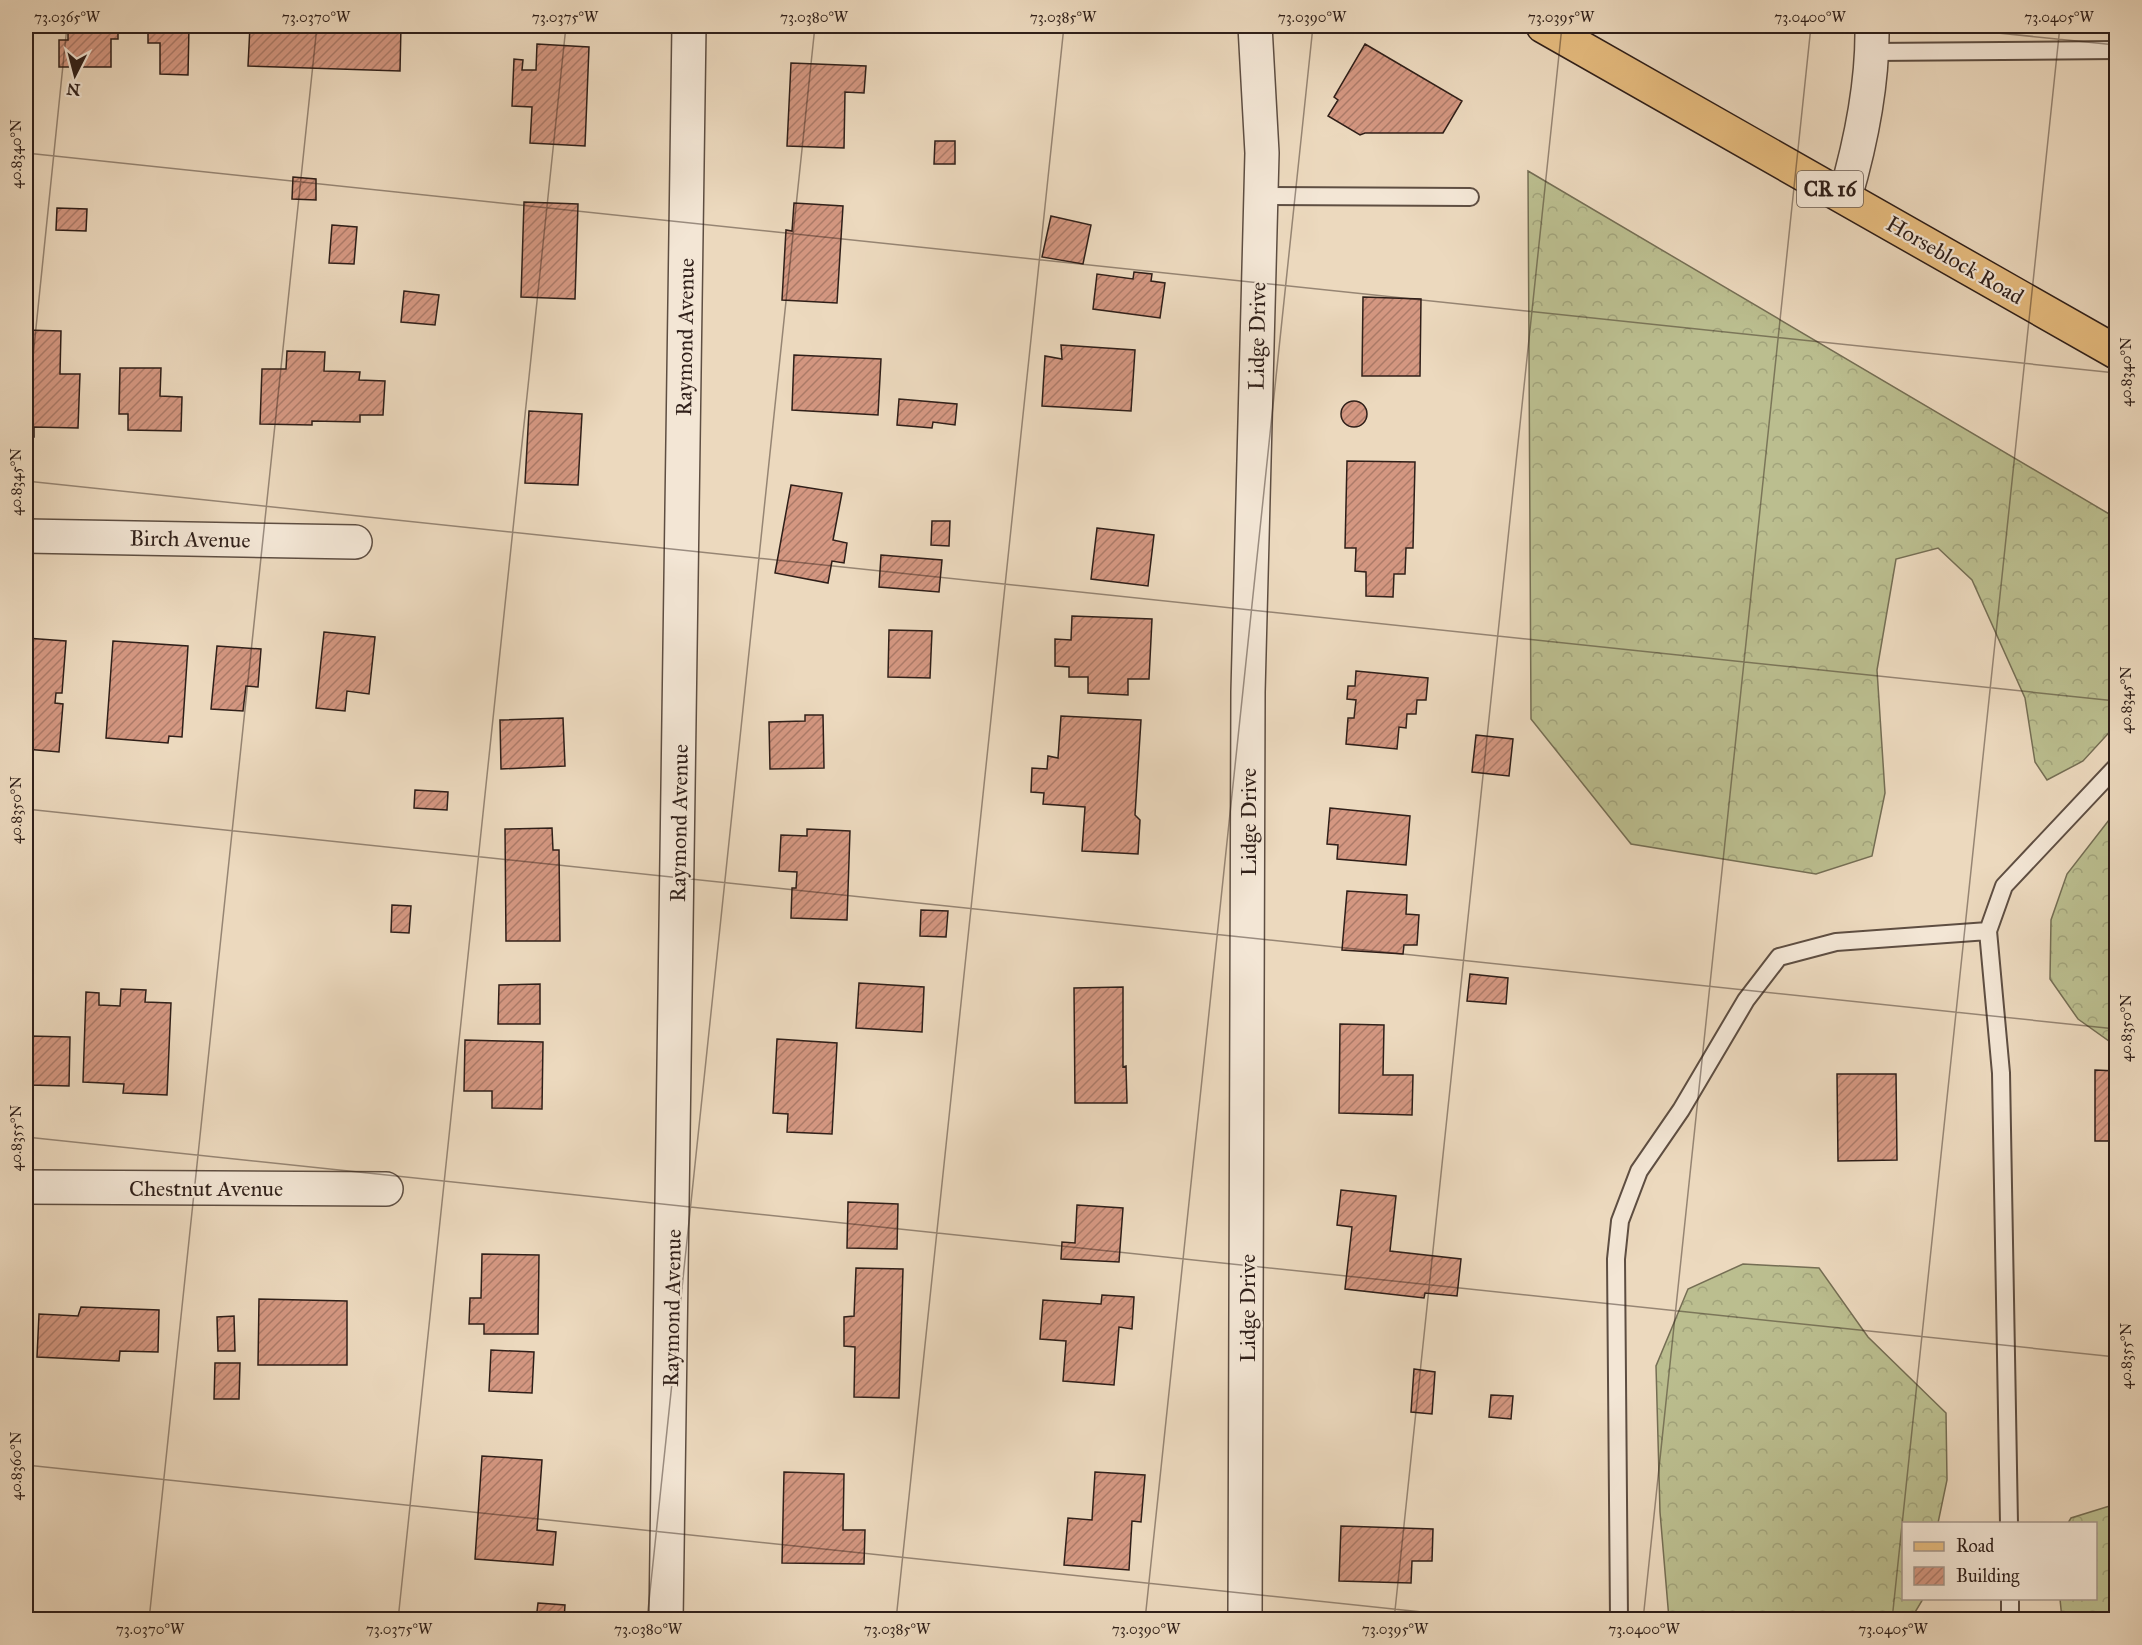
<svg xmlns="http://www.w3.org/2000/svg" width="2142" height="1645" viewBox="0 0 2142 1645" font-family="'IM FELL Great Primer',serif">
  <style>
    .forest { fill: url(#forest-crowns); stroke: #756e54; stroke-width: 1.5 }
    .building { fill: url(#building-hatch); stroke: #2f1f19; stroke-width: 1.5 }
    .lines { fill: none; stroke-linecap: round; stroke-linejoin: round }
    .lane-casing { stroke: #5e4e42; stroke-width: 20 }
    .street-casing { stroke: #5e4e42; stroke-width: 36 }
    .primary-casing { stroke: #2f1f19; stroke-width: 36 }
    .lane { stroke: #f3e6d5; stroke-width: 16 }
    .street { stroke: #f3e6d5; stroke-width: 33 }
    .primary { stroke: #e6bc7f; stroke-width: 33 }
    .ticks { fill: none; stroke: #2f1f19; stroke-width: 1.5; stroke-opacity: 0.45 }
    .labels { text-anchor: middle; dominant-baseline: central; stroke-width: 4.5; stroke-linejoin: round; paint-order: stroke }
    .shield { fill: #f3e6d5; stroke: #6a5b51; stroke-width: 1.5 }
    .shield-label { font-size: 21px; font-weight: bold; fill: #2f1f19 }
    .street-label { font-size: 22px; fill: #2f1f19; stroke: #f3e6d5 }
    .neatline { fill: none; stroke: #2f1f19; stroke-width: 2 }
    .ticks-label { font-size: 15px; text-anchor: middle; fill: #2f1f19 }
  </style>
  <defs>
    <pattern id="forest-crowns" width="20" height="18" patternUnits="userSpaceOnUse" patternTransform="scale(1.5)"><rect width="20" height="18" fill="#bbbe8f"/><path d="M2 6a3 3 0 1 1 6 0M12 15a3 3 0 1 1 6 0" fill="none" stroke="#a1a37b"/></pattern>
    <pattern id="building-hatch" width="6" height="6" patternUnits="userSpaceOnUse" patternTransform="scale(1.5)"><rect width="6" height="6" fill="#d49781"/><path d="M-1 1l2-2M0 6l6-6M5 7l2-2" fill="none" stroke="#ac7b69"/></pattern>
  </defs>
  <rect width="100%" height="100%" fill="#ecd9be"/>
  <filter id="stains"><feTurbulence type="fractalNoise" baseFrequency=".00333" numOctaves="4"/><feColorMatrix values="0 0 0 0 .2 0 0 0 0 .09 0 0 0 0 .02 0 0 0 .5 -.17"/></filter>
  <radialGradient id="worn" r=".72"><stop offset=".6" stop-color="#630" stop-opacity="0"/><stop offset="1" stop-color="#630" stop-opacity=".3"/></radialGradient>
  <path class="forest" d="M1528,171l588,347v207l-33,36 -36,19 -12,-18 -10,-64 -53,-118 -34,-32 -42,11 -19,111 8,123 -13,63 -56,18 -185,-30 -100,-125z
    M2116,811v235l-38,-27 -28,-40 1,-59 16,-46z
    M1743,1264l76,4 49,69 78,76 1,67 -9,43 -34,1v74l19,1 -12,20h-242l-9,-107 -4,-146 32,-77z
    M2116,1504v115h-54l-2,-20 36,-1v-74l-28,-1 3,-5z"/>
  <path class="building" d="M68,26h50v13h-7v28h-52v-27h9z
    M148,26h41l-1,49 -28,-1v-31h-12z
    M250,26h151l-1,45 -152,-5z
    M537,44l52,3 -4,99 -55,-3 2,-36 -20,-1 2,-47 9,1 -1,10h14z
    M1365,44l97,57 -19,32h-78l-5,2 -32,-19 10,-16 -4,-3z
    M791,63l75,3 -2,27 -19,-1 -1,56 -57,-2z
    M935,141h20v23h-21z
    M293,177l23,2v21l-24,-1z
    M524,202l54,2 -3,95 -54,-2z
    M794,203l49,3 -6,97 -55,-3 4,-70 6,1z
    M57,208l30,1 -1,22 -30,-1z
    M1051,216l40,9 -8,39 -41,-7z
    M332,225l25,2 -3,37 -25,-1z
    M1134,272l18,2 -1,7 14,2 -5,35 -67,-9 4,-35 36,5z
    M404,291l35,4 -4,30 -34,-3z
    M1363,297l58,2 -1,77h-58z
    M26,330l35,1 -1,43h20l-2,54 -44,-1v10h-8z
    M1061,345l74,5 -4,61 -89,-5 3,-50 17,3z
    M287,351l38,1 -1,19 36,1 -1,8 26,1 -2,34h-23v7l-48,-1v4l-52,-1 2,-55h24z
    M794,355l87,4 -3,56 -86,-5z
    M120,368h41l-1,28 22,1 -1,34 -53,-1v-16h-9z
    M899,399l58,5 -2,21 -22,-3 -1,6 -35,-3z
    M1341 414a13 13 0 1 1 26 0a13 13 0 1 1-26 0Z
    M529,411l53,3 -4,71 -53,-2z
    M1347,461l68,1 -2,86h-7l-1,26h-11l-1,23 -27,-1v-24l-11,-1 1,-23h-11z
    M791,485l51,8 -9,47 14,3 -3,20 -12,-2 -4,22 -53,-10z
    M932,521h18l-1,25 -18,-1z
    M1097,528l57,7 -6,51 -57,-7z
    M881,555l61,5 -3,32 -60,-5z
    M1072,616l80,3 -3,60h-21v16l-40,-2v-16h-19v-10l-14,-1v-27l16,1z
    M889,630l43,1 -2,47 -42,-1z
    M324,632l51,5 -6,57 -22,-3 -2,20 -29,-3z
    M26,638l40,3 -4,52h-6l-1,10 8,1 -4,48 -33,-3z
    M113,641l75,5 -6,91 -13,-1 -1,7 -62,-5z
    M217,646l44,3 -3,38 -12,-1 -3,25 -32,-2z
    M1356,671l72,7 -2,22h-9l-1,14h-9l-1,14 -7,-1 -2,22 -51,-5 2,-26h6l2,-18 -9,-1 1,-13h7z
    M805,715h18l1,53 -54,1 -1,-47 36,-1z
    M1061,716l80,4 -6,95 5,5 -2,34 -56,-3 3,-44 -42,-3 1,-11 -13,-1 1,-24 15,1 1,-13 10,2z
    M563,718l2,48 -64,3 -1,-49z
    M1476,735l37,4 -4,37 -37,-4z
    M415,790l33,2 -1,18 -33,-2z
    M1330,808l80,8 -4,49 -69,-6 1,-14 -11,-1z
    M552,828l1,22h6l1,91h-54l-1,-112z
    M807,829l43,2 -3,89 -56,-2 1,-30h4l1,-16 -18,-1 2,-36 26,1z
    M1347,891l60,4 -1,19 13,1 -2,30h-13l-1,9 -61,-4z
    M392,905l19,1 -2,27 -18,-1z
    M921,910l27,1 -2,26 -26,-1z
    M1470,974l38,4 -2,26 -39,-3z
    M859,983l65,4 -2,45 -66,-4z
    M540,984v40h-42l1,-39z
    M1123,987v80l3,-1 1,37h-52l-1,-115z
    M121,989l25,1 -1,12 26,1 -4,92 -44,-2 1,-9 -41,-2 3,-90 13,1v12l21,1z
    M1340,1024l44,1 -1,50h30l-1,40 -73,-2z
    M30,1036l40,1 -1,49 -40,-1z
    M777,1039l60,4 -5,91 -45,-2 1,-18 -15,-1z
    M465,1040l78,2 -1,67 -50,-1v-17h-28z
    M2095,1070l21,1v70h-21z
    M1837,1074h59l1,86 -59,1z
    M1341,1190l55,6 -6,55 71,8 -4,37 -32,-3 -1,5 -79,-9 7,-62 -15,-2z
    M848,1202l50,2 -1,45 -50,-1z
    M1077,1205l46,3 -4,54 -58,-3 1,-17 13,1z
    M482,1254l57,1 -1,79h-54v-10h-15l1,-26h11z
    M856,1268l47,1 -4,129 -45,-1 1,-50 -11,-1v-29l10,-1z
    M1102,1295l32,2 -2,32 -13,-2 -5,58 -51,-4 3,-40 -26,-2 3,-39 58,4z
    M259,1299l88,2v64h-89z
    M81,1307l78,3 -1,42 -38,-1 -1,10 -82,-4 2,-43 39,2z
    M234,1316l1,35h-17l-1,-34z
    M491,1350l43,2 -2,41 -43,-2z
    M215,1363h25l-1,36h-25z
    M1414,1369l21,3 -3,42 -21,-2z
    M1491,1395l22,1 -2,23 -22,-2z
    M482,1456l60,4 -5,70 19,2 -3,33 -78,-6z
    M784,1472l60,2 -1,56h22l-1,34 -82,-1z
    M1095,1472l50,3 -4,47 -9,-1 -3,49 -65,-5 4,-47 24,2z
    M1341,1526l92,3 -1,32h-20l-1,22 -72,-2z
    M538,1603l27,2 -1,15h-28z"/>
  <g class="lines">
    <defs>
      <path id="lane" d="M1873,52l243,-2
        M1261,196l209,1
        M2009,1524l-8,-451 -13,-142 16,-45 112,-119
        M2010,1598v22
        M1619,1620l-3,-361 4,-38 19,-50 42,-61 65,-110 33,-43 57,-15 152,-11"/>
      <path id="street" d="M1845,197c16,-55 28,-114 27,-171
        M26,536l329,6
        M26,1187l360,2
        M666,1620l23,-1594
        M1245,1620l3,-928 14,-539 -7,-127"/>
      <path id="primary" d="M1543,26l573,326"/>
    </defs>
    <use href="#lane" class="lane-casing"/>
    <use href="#street" class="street-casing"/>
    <use href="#primary" class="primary-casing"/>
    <use href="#lane" class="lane"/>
    <use href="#street" class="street"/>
    <use href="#primary" class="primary"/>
  </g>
  <path class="ticks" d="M1930,26l186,19M26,153l2090,220M26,425l41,-399M26,481l2090,220M26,809l2090,220M26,1137l2090,220M26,1465l1472,155M149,1620l168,-1594M398,1620l168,-1594M647,1620l168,-1594M896,1620l168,-1594M1145,1620l168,-1594M1394,1620l168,-1594M1643,1620l168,-1594M1892,1620l168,-1594"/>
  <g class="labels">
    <rect class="shield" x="1797" y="171" width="66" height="36" rx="4.5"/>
    <g class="shield-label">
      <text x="1830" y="189">CR 16</text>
    </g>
    <g class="street-label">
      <text transform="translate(1955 260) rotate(30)">Horseblock Road</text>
      <text transform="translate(1257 336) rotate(-89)">Lidge Drive</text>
      <text transform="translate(685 337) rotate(-89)">Raymond Avenue</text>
      <text transform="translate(190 539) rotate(1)">Birch Avenue</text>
      <text transform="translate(1248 822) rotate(-90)">Lidge Drive</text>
      <text transform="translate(679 823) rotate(-89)">Raymond Avenue</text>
      <text x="206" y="1188">Chestnut Avenue</text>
      <text transform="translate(672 1308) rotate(-89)">Raymond Avenue</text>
      <text transform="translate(1247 1308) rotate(-90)">Lidge Drive</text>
    </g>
  </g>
  <rect width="2142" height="1645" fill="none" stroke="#ecd9be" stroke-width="66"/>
  <rect x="1902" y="1522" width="195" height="78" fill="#f3e6d5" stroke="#a5968a" stroke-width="1.5"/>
  <rect x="1914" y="1542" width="30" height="9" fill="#e6bc7f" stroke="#a5968a" stroke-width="1.5"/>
  <text x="1956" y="1552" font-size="18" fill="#2f1f19">Road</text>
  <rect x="1914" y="1567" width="30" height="18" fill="url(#building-hatch)" stroke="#a5968a" stroke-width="1.5"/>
  <text x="1956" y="1582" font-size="18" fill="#2f1f19">Building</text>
  <g transform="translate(75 75) rotate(186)" stroke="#f3e6d5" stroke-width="4.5" paint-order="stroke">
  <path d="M0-4.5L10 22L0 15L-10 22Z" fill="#2f1f19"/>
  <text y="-9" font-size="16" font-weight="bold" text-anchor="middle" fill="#2f1f19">N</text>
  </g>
  <rect x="33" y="33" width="2076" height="1579" class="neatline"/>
  <g class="ticks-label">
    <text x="67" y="22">73.0365°W</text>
    <text x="316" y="22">73.0370°W</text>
    <text x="565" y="22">73.0375°W</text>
    <text x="814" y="22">73.0380°W</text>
    <text x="1063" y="22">73.0385°W</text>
    <text x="1312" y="22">73.0390°W</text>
    <text x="1561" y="22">73.0395°W</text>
    <text x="1810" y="22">73.0400°W</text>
    <text x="2059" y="22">73.0405°W</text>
    <text transform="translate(16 154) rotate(-90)" y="5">40.8340°N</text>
    <text transform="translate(2126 372) rotate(-90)" y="5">40.8340°N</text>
    <text transform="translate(16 482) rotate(-90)" y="5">40.8345°N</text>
    <text transform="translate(2126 700) rotate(-90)" y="5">40.8345°N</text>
    <text transform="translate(16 810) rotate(-90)" y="5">40.8350°N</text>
    <text transform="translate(2126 1028) rotate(-90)" y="5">40.8350°N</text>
    <text transform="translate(16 1138) rotate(-90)" y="5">40.8355°N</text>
    <text transform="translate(2126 1356) rotate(-90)" y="5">40.8355°N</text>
    <text transform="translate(16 1466) rotate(-90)" y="5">40.8360°N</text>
    <text x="150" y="1634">73.0370°W</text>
    <text x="399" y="1634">73.0375°W</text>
    <text x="648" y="1634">73.0380°W</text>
    <text x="897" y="1634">73.0385°W</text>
    <text x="1146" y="1634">73.0390°W</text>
    <text x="1395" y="1634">73.0395°W</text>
    <text x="1644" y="1634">73.0400°W</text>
    <text x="1893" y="1634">73.0405°W</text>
  </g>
  <rect width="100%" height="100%" filter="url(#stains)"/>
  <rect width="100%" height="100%" fill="url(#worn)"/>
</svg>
